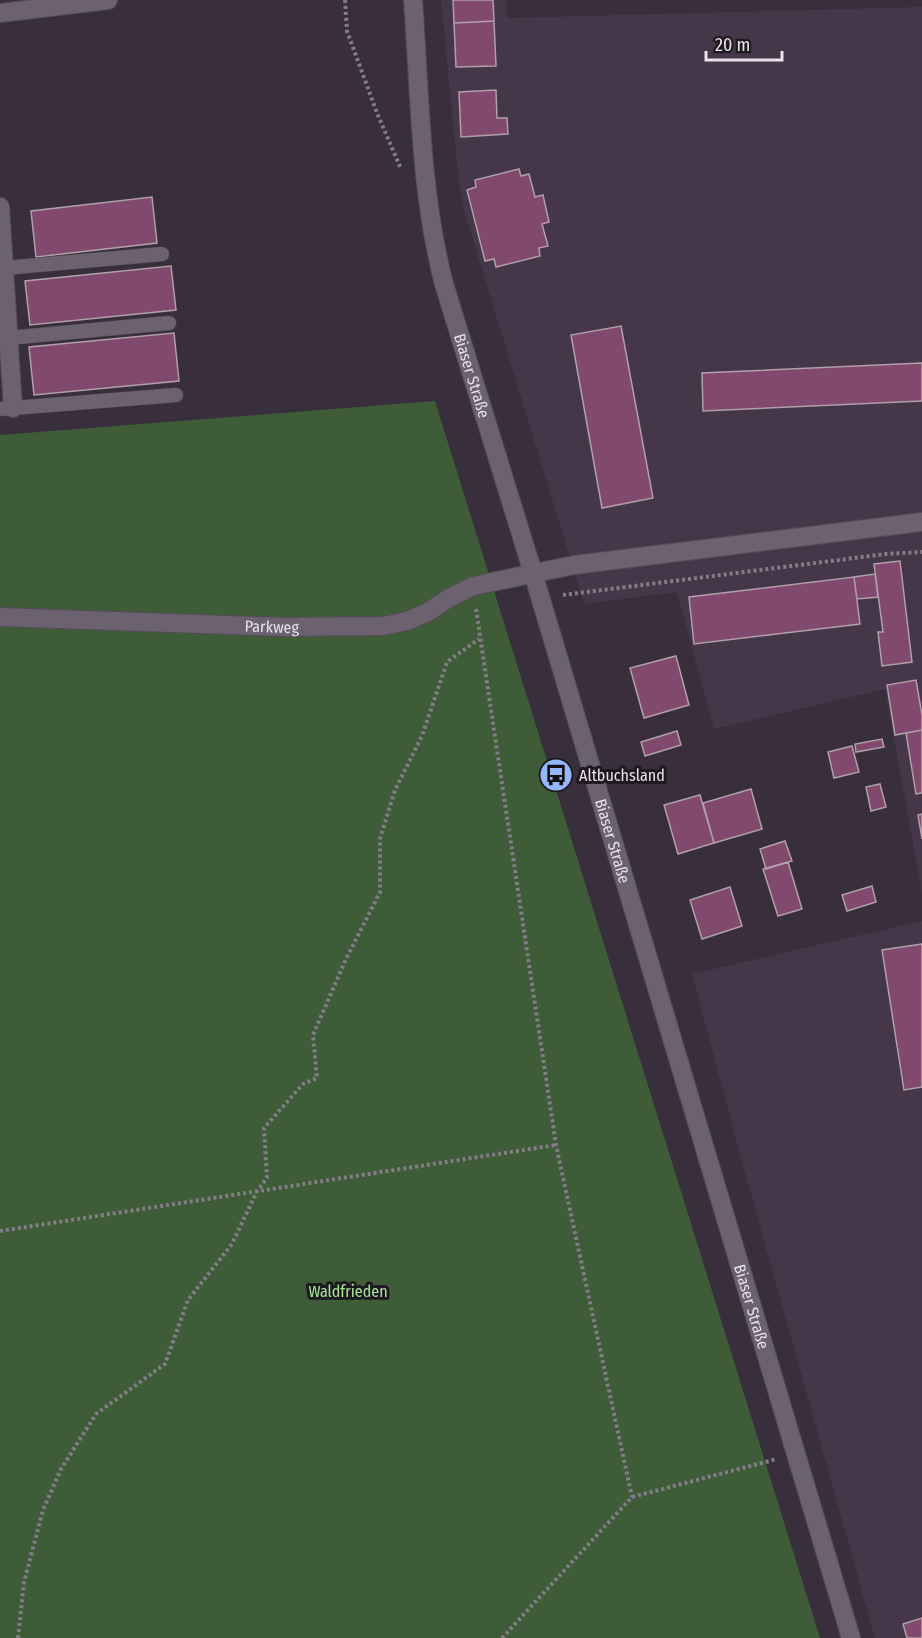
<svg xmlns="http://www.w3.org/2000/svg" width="922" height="1638" viewBox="0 0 922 1638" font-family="'Fira Sans Condensed',sans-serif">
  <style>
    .built { fill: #453749 }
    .green { fill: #3e5c38 }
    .building { fill: #80496d; stroke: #b19fa9; stroke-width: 1.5 }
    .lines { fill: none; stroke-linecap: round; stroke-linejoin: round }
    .lane-casing { stroke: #544c57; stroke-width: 15 }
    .street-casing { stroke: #544c57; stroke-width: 20 }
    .path { stroke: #847c87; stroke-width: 4; stroke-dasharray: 3 3; stroke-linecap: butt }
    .lane { stroke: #6b616f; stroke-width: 14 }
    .street { stroke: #6b616f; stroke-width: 18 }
    .labels { text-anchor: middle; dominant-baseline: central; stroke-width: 6; stroke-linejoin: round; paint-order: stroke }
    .street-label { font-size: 16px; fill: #e8e2ea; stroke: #1d191f }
    .poi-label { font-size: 16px; fill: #e8e2ea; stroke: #1d191f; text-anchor: start }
    .park-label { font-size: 16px; fill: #a6e599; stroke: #1d191f }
  </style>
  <rect width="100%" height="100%" fill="#392f3c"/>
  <path class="built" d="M441,0h65l1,18 415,-11v885l-37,-203 -171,40 -37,-137 -93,12 -120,-394 -6,-36z
    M922,921v717h-47l-134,-480 -49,-184z"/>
  <path class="green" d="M435,401l385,1237h-820v-1203z"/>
  <path class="building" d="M453,0h40l1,21 -40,2z
    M494,21l2,45 -40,1 -2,-44z
    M496,90l1,28h10l1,16 -47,3 -2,-45z
    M519,169l2,7 8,-2 6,23 8,-2 6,27 -7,2 6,22 -9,2 1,8 -44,11 -2,-8 -9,2 -18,-71 9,-3 -1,-7z
    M152,197l5,46 -121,14 -5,-46z
    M171,266l5,44 -146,15 -5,-44z
    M621,326l32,172 -51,10 -31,-173z
    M174,333l5,48 -145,14 -5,-48z
    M922,363v38l-219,10 -1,-38z
    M900,561l12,101 -30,4 -4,-34h5l-9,-68z
    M875,574l3,23 -21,2 -3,-22z
    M854,577l6,47 -166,20 -5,-47z
    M676,656l13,49 -45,13 -14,-50z
    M916,680l6,35v15l-27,5 -8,-50z
    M922,730v63l-6,1 -10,-61z
    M677,731l4,14 -36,11 -4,-14z
    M882,739l2,8 -28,5 -1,-8z
    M852,746l7,26 -25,6 -6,-26z
    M880,784l6,23 -15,4 -5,-24z
    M751,789l11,40 -48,14 -11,-40z
    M700,795l14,48 -36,11 -14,-49z
    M922,814v25l-4,-24z
    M785,841l7,20 -26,8 -6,-20z
    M788,862l14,47 -24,7 -15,-47z
    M872,886l4,16 -29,9 -5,-16z
    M730,887l12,39 -40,13 -12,-39z
    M922,944v143l-18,3 -22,-140z
    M922,1618v20h-15l-4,-14z"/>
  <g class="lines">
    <defs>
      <path id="lane" d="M4,268l158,-14
        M8,338l161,-15
        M0,409l176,-14"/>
      <g id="street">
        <path id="s1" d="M413,0c7,95 7,192 31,284l89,289 318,1065"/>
        <path d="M0,13l108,-13"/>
        <path d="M0,207l13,201"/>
        <path id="s2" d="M0,617l286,10 97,-1 24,-5 21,-9 21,-14 24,-12 101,-21 348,-43"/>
      </g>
    </defs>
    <use href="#lane" class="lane-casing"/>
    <use href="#street" class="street-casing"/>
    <path class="path" d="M345,0l2,31 30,82 24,56
      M563,595l323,-41 36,-2
      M476,609l80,536 76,352
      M0,1231l556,-86
      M18,1638l6,-56 19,-72 18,-41 35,-55 69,-50 23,-64 44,-56 25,-53 10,-13 -3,-50 39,-44 14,-6 -4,-43 33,-76 34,-67v-53l15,-49 27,-54 25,-74 32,-23
      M502,1638l130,-141 145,-38"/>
    <use href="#lane" class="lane"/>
    <use href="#street" class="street"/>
  </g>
  <defs>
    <symbol id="bus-disc" viewBox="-11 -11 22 22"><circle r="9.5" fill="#94b7fd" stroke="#1d191f"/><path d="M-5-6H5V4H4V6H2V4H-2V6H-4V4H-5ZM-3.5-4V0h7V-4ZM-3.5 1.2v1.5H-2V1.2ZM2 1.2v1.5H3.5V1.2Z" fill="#111"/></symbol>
  </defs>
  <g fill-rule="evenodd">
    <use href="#bus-disc" x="537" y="756" width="38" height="38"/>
  </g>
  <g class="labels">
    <g class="street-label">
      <text stroke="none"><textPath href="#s1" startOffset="382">Biaser Straße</textPath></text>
      <text stroke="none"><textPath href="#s2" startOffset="272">Parkweg</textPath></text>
      <text stroke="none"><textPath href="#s1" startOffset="868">Biaser Straße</textPath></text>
      <text stroke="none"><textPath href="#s1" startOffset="1354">Biaser Straße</textPath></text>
    </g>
    <g class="poi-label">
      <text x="579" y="775">Altbuchsland</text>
    </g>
    <g class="park-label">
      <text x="348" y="1291">Waldfrieden</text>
    </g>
  </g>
  <path d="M706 51v9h76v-9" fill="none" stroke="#e8e2ea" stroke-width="3"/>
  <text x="715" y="51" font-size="18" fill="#e8e2ea" stroke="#1d191f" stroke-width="4.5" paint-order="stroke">20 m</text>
</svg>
